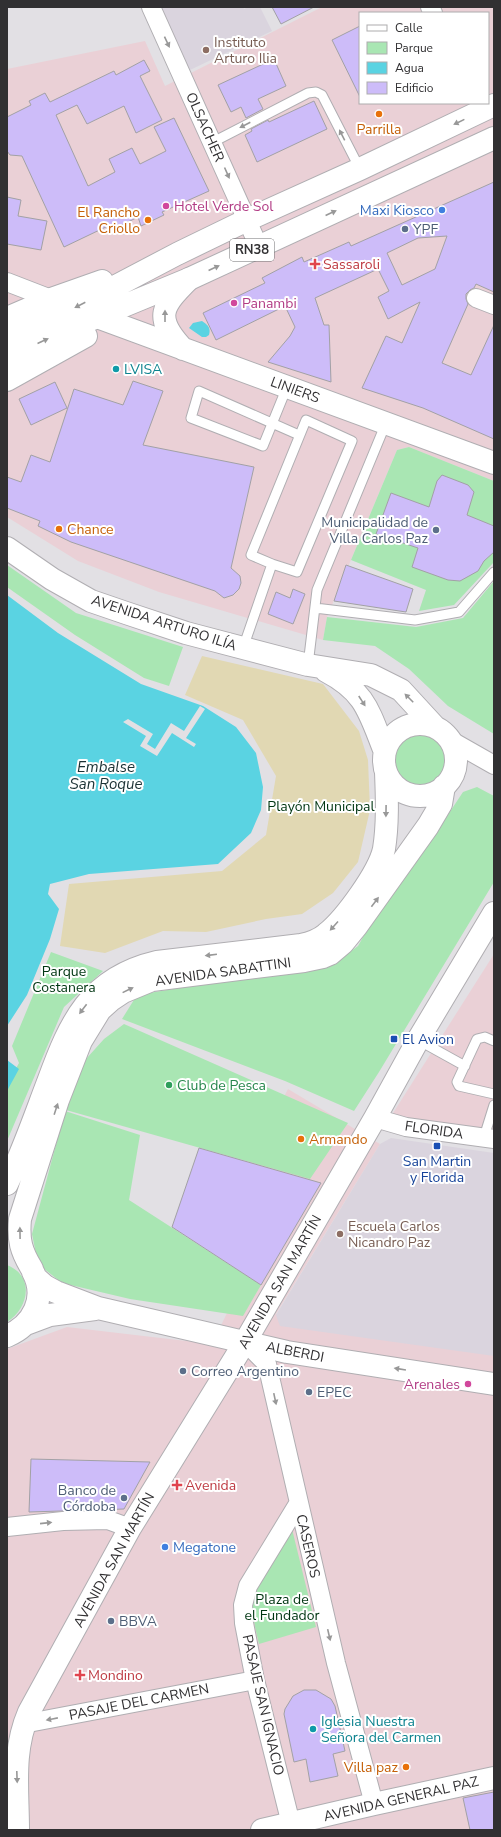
<svg xmlns="http://www.w3.org/2000/svg" width="501" height="1837" viewBox="0 0 501 1837" font-family="'Nunito Sans',sans-serif">
  <style>
    .commercial { fill: #ead0d6; fill-rule: evenodd }
    .built { fill: #dad4de }
    .green { fill: #a9e6b3 }
    .sand { fill: #e1d8b3 }
    .water { fill: #5ad3e2 }
    .pier { fill: #e2e0e4 }
    .building { fill: #cdbcf9; stroke: #a2a1a5; fill-rule: evenodd }
    .lines { fill: none; stroke-linecap: round; stroke-linejoin: round }
    .service-casing { stroke: #b0aeb2; stroke-width: 11 }
    .minor-casing { stroke: #b0aeb2; stroke-width: 20 }
    .tertiary-casing { stroke: #b0aeb2; stroke-width: 24 }
    .secondary-casing { stroke: #b0aeb2; stroke-width: 24 }
    .primary-casing { stroke: #b0aeb2; stroke-width: 24 }
    .service { stroke: #fff; stroke-width: 9 }
    .minor { stroke: #fff; stroke-width: 18 }
    .tertiary { stroke: #fff; stroke-width: 22 }
    .secondary { stroke: #fff; stroke-width: 22 }
    .primary { stroke: #fff; stroke-width: 22 }
    .oneway { fill: #989898 }
    .education-dot { fill: #8d6e63; stroke: #fff; stroke-width: 1.5 }
    .food-dot { fill: #e8710a; stroke: #fff; stroke-width: 1.5 }
    .hotel-dot { fill: #d1479c; stroke: #fff; stroke-width: 1.5 }
    .shop-dot { fill: #3f7fe0; stroke: #fff; stroke-width: 1.5 }
    .service-dot { fill: #5c6f8a; stroke: #fff; stroke-width: 1.5 }
    .health-dot { fill: #e0444e; stroke: #fff; stroke-width: 1.5 }
    .culture-dot { fill: #0f9aa8; stroke: #fff; stroke-width: 1.5 }
    .transit-dot { fill: #1a4fb4; stroke: #fff; stroke-width: 1.5 }
    .leisure-dot { fill: #2e9e5b; stroke: #fff; stroke-width: 1.5 }
    .labels { text-anchor: middle; dominant-baseline: central; stroke-width: 4; stroke-linejoin: round; paint-order: stroke }
    .shield { fill: #fff; stroke: #6f6e70; stroke-width: 1 }
    .shield-label { font-size: 13px; font-weight: bold; fill: #313032 }
    .education-label { font-size: 14px; fill: #785e54; stroke: #fff; text-anchor: start }
    .street-label { font-size: 14px; fill: #313032; stroke: #fff }
    .food-label { font-size: 14px; fill: #c56008; stroke: #fff; text-anchor: end }
    .hotel-label { font-size: 14px; fill: #b23c85; stroke: #fff; text-anchor: start }
    .shop-label { font-size: 14px; fill: #366cbe; stroke: #fff; text-anchor: end }
    .service-label { font-size: 14px; fill: #4e5e75; stroke: #fff; text-anchor: start }
    .health-label { font-size: 14px; fill: #be3a42; stroke: #fff; text-anchor: start }
    .culture-label { font-size: 14px; fill: #0d838f; stroke: #fff; text-anchor: start }
    .park-label { font-size: 14px; fill: #003612; stroke: #fff }
    .transit-label { font-size: 14px; fill: #164399; stroke: #fff; text-anchor: start }
    .leisure-label { font-size: 14px; fill: #27864d; stroke: #fff; text-anchor: start }
    .water-label { font-size: 15px; font-style: italic; fill: #1b3134; stroke: #fff }
  </style>
  <rect width="100%" height="100%" fill="#e2e0e4"/>
  <path class="commercial" d="M322,7h172v474l-85,-34 -12,3 -70,167 -4,23 -164,-48 -81,-31 -71,-44v-448l138,-28 20,45zM360,13h128v90h-128z
    M494,954v192l-106,-25z
    M288,1089l92,55 -104,170 218,41v475h-487v-481l60,-22 145,17 15,-31 34,-28 -89,-58 27,-79 51,14z"/>
  <path class="built" d="M161,7h82l1,2 4,-2h12l12,24 -82,39z
    M391,1138l103,15v203l-214,-30 -4,-11 104,-171z"/>
  <path class="green" d="M409,447l85,34v81l-40,43 -35,6 7,-21 -75,-30 46,-110z
    M7,565l69,48 107,34 -14,39 -25,-8 -69,-43 -61,-43 -7,-5z
    M494,581v153l-46,-28 -39,-37 -34,-23 -52,-6 4,-23 89,10 47,-9z
    M394 759a26 26 0 1 1 52 0a26 26 0 1 1-52 0Z
    M477,787l17,9v86l-115,190 -25,39 -69,-30 -163,-62 15,-24 66,-11 57,-6 72,-13 26,-19 13,-23 51,-69 41,-62z
    M51,952l52,19 -39,36 -57,134v-56l12,-22 -7,-17z
    M124,1024l224,99 -38,56 -244,-69 20,-51 18,-20z
    M65,1111l75,24 -11,65 132,85 -18,31 -113,-17 -68,-16 -24,-19 -6,-30z
    M7,1265c28,11 22,43 0,57z
    M292,1529l24,98 -57,17c-3,-13 -7,-27 -6,-41 1,-21 28,-56 39,-74z"/>
  <path class="sand" d="M202,656l121,28 36,47 9,29 2,50 -12,52 -25,31 -31,21 -36,5 -60,13 -43,-1 -58,22 -45,-7 9,-62 153,-13 44,-36 10,-59 -33,-56 -58,-25z"/>
  <path class="water" d="M202,321c6,4 9,7 7,14l-3,2h-4l-13,-9 4,-5z
    M7,595l51,38 83,51 62,22 33,21 20,26 7,34 -2,23 -10,23 -33,31 -129,10 -39,10 -2,10 11,15 -9,30 -23,56 -20,31z
    M7,1060l12,9 -12,22z"/>
  <path class="pier" d="M200,706l5,3 -19,29 10,6 -2,3 -22,-14 -15,23 -17,-10 6,-10 -23,-14 5,-3 25,15 -6,10 8,5 16,-26 13,8z"/>
  <path class="building" d="M272,7h42l-33,17z
    M360,26v71l-28,-57z
    M274,59l12,27 -28,13 5,10 -17,9 -5,-11 -10,5 -13,-27z
    M144,60l6,11 -10,5 22,44 -26,13 -12,-27 -37,18 -10,-19 -21,10 32,71 27,-14 -6,-13 23,-11 8,16 26,-13 -12,-24 20,-9 35,73 -47,21 2,3 -23,11 -3,-9 -26,13 -2,-5 -46,22 -42,-91 -12,-1 -3,-4v-34l24,-12 -2,-4 16,-8 5,9 64,-31 2,4z
    M314,101l13,28 -70,33 -12,-27 7,-4 -1,-2 17,-9 1,2z
    M494,182v110l-18,-8 -2,4 -4,2 -4,4v5l2,5 -26,59 29,12 23,-50v114l-71,-31 -61,-20 24,-52 16,7 18,-41 -32,17 -10,-22 11,-6 -11,-22 -63,29 9,27h5l2,57 -63,-20 22,-26 5,-9 -10,-21 -69,34 -13,-27 62,-30 -3,-5 40,-21 2,5 45,-20 2,4zM447,236l-12,33 -33,16 -15,-32 31,-15z
    M7,197l14,3 -3,16 29,5 -6,29 -34,-6z
    M133,381l30,10 -20,54 111,22 -23,101 9,8 1,7 -2,6 -6,6 -9,3 -9,-7 -144,-49 -33,-16 2,-5 -33,-13v-31l14,5 10,-27 19,7 24,-73 49,16z
    M55,382l12,26 -36,17 -12,-26z
    M442,475l26,10 6,7 -7,23 27,11v26l-10,9 -6,10 -18,10 -12,-1 -36,-13 6,-19 -42,-14 15,-41 38,14 8,-26z
    M346,565l67,24 -7,23 -72,-11z
    M293,589l12,5 -12,30 -25,-10 8,-22 14,6z
    M199,1148l122,35 -60,102 -89,-58z
    M31,1459l119,3 -26,47 -95,3z
    M304,1690h12l15,9 4,7 10,45 -12,3 5,22 -28,6 -4,-23 -12,3 -10,-48 1,-5 8,-13z
    M494,1792v38h-24l-7,-32z"/>
  <g class="lines">
    <defs>
      <path id="service" d="M213,142l95,-49 8,-1 6,3 38,74
        M287,387l-24,59 -72,-28 8,-27 100,44
        M315,608l100,12 44,-8 35,-40
        M243,648l29,-84 25,8 55,-131 -46,-21 -55,135 21,9
        M308,665l9,-75 69,-167
        M418,1040l47,26
        M494,1041l-9,-4 -8,2 -20,43 2,4 35,8
        M484,1137l10,-32"/>
      <path id="minor" d="M151,7l108,240
        M430,7l3,6
        M7,282l44,17
        M476,298l18,7
        M450,740l44,25
        M375,1118l31,9 88,12
        M245,1342l22,22 69,299 38,141
        M7,1527l56,-6 45,-1 22,8
        M23,1724l232,-44
        M291,1824l-36,-144 -11,-57 -1,-18 5,-19 50,-82"/>
      <path id="tertiary" d="M97,317l397,146
        M183,349c-30,-32 -21,-43 6,-70"/>
      <path id="secondary" d="M7,548l45,31 39,22 35,12 60,20 122,32 63,10 30,15 34,37
        M326,671c40,21 43,41 59,81
        M384 760a36 36 0 1 1 72 0a36 36 0 1 1-72 0Z
        M7,1184c16,-33 28,-68 41,-102 22,-60 41,-104 109,-120l144,-17c9,-2 18,-5 25,-11 19,-15 53,-62 58,-85 4,-25 3,-52 2,-77
        M32,1269c-11,-18 -14,-29 -12,-50l38,-119 23,-59 19,-31 11,-10 12,-8 29,-12 152,-19 19,-4 7,-3 13,-11 13,-16 72,-101 13,-22 3,-18
        M36,1278l9,8 11,6 42,16 189,44 207,32
        M26,1324l24,-9 45,-6
        M7,1336c26,-11 40,-38 26,-64
        M18,1830c0,-41 -6,-79 11,-118l101,-184 115,-186 130,-224 43,-78 76,-127
        M262,1830l112,-26 120,-26"/>
      <path id="primary" d="M7,318l44,-19 51,-18
        M7,339l71,-33 99,-52 70,-34 113,-51 134,-64
        M7,357l90,-40 92,-38 305,-141
        M7,380l79,-44"/>
    </defs>
    <use href="#service" class="service-casing"/>
    <use href="#minor" class="minor-casing"/>
    <use href="#tertiary" class="tertiary-casing"/>
    <use href="#secondary" class="secondary-casing"/>
    <use href="#primary" class="primary-casing"/>
    <use href="#service" class="service"/>
    <use href="#minor" class="minor"/>
    <use href="#tertiary" class="tertiary"/>
    <use href="#secondary" class="secondary"/>
    <use href="#primary" class="primary"/>
  </g>
  <defs><path id="oneway-solid" d="M-6-.8H1V-3.2L6.5 0L1 3.2V.8H-6Z"/></defs>
  <g class="oneway">
    <use href="#oneway-solid" transform="translate(167 42) rotate(65)"/>
    <use href="#oneway-solid" transform="translate(459 122) rotate(154)"/>
    <use href="#oneway-solid" transform="translate(245 125) rotate(153)"/>
    <use href="#oneway-solid" transform="translate(342 135) rotate(-117)"/>
    <use href="#oneway-solid" transform="translate(227 173) rotate(66)"/>
    <use href="#oneway-solid" transform="translate(331 213) rotate(-25)"/>
    <use href="#oneway-solid" transform="translate(214 268) rotate(-25)"/>
    <use href="#oneway-solid" transform="translate(80 305) rotate(153)"/>
    <use href="#oneway-solid" transform="translate(165 316) rotate(-90)"/>
    <use href="#oneway-solid" transform="translate(43 341) rotate(-24)"/>
    <use href="#oneway-solid" transform="translate(409 698) rotate(-135)"/>
    <use href="#oneway-solid" transform="translate(362 701) rotate(57)"/>
    <use href="#oneway-solid" transform="translate(386 811) rotate(91)"/>
    <use href="#oneway-solid" transform="translate(375 902) rotate(-53)"/>
    <use href="#oneway-solid" transform="translate(334 926) rotate(132)"/>
    <use href="#oneway-solid" transform="translate(211 955) rotate(173)"/>
    <use href="#oneway-solid" transform="translate(128 990) rotate(-26)"/>
    <use href="#oneway-solid" transform="translate(83 1009) rotate(127)"/>
    <use href="#oneway-solid" transform="translate(56 1109) rotate(-72)"/>
    <use href="#oneway-solid" transform="translate(20 1233) rotate(-91)"/>
    <use href="#oneway-solid" transform="translate(400 1369) rotate(-171)"/>
    <use href="#oneway-solid" transform="translate(275 1399) rotate(78)"/>
    <use href="#oneway-solid" transform="translate(46 1523) rotate(-6)"/>
    <use href="#oneway-solid" transform="translate(329 1635) rotate(77)"/>
    <use href="#oneway-solid" transform="translate(52 1719) rotate(169)"/>
    <use href="#oneway-solid" transform="translate(17 1777) rotate(88)"/>
  </g>
  <g class="education-dot">
    <circle cx="206" cy="50" r="4"/>
    <circle cx="340" cy="1234" r="4"/>
  </g>
  <g class="food-dot">
    <circle cx="379" cy="114" r="4"/>
    <circle cx="148" cy="220" r="4"/>
    <circle cx="59" cy="529" r="4"/>
    <circle cx="301" cy="1139" r="4"/>
    <circle cx="406" cy="1767" r="4"/>
  </g>
  <g class="hotel-dot">
    <circle cx="166" cy="206" r="4"/>
    <circle cx="234" cy="303" r="4"/>
    <circle cx="468" cy="1384" r="4"/>
  </g>
  <g class="shop-dot">
    <circle cx="442" cy="210" r="4"/>
    <circle cx="165" cy="1547" r="4"/>
  </g>
  <g class="service-dot">
    <circle cx="405" cy="229" r="4"/>
    <circle cx="436" cy="530" r="4"/>
    <circle cx="183" cy="1371" r="4"/>
    <circle cx="309" cy="1392" r="4"/>
    <circle cx="124" cy="1498" r="4"/>
    <circle cx="111" cy="1621" r="4"/>
  </g>
  <g class="health-dot">
    <path d="M313 258h4v4h4v4h-4v4h-4v-4h-4v-4h4z"/>
    <path d="M175 1479h4v4h4v4h-4v4h-4v-4h-4v-4h4z"/>
    <path d="M78 1669h4v4h4v4h-4v4h-4v-4h-4v-4h4z"/>
  </g>
  <g class="culture-dot">
    <circle cx="116" cy="369" r="4"/>
    <circle cx="313" cy="1729" r="4"/>
  </g>
  <g class="transit-dot">
    <rect x="390" y="1035" width="8" height="8" rx="2"/>
    <rect x="433" y="1142" width="8" height="8" rx="2"/>
  </g>
  <circle class="leisure-dot" cx="169" cy="1085" r="4"/>
  <g class="labels">
    <rect class="shield" x="230" y="239" width="44" height="22" rx="3"/>
    <g class="shield-label">
      <text x="252" y="250">RN38</text>
    </g>
    <g class="education-label">
      <text x="214" y="42">Instituto<tspan x="214" dy="16">Arturo Ilia</tspan></text>
      <text x="348" y="1226">Escuela Carlos<tspan x="348" dy="16">Nicandro Paz</tspan></text>
    </g>
    <g class="street-label">
      <text transform="translate(205 127) rotate(66)">OLSACHER</text>
      <text transform="translate(295 390) rotate(20)">LINIERS</text>
      <text transform="translate(164 623) rotate(18)">AVENIDA ARTURO ILÍA</text>
      <text transform="translate(223 972) rotate(-8)">AVENIDA SABATTINI</text>
      <text transform="translate(434 1130) rotate(8)">FLORIDA</text>
      <text transform="translate(280 1282) rotate(-60)">AVENIDA SAN MARTÍN</text>
      <text transform="translate(295 1352) rotate(11)">ALBERDI</text>
      <text transform="translate(308 1546) rotate(77)">CASEROS</text>
      <text transform="translate(114 1560) rotate(-61)">AVENIDA SAN MARTÍN</text>
      <text transform="translate(139 1702) rotate(-11)">PASAJE DEL CARMEN</text>
      <text transform="translate(263 1705) rotate(77)">PASAJE SAN IGNACIO</text>
      <text transform="translate(401 1799) rotate(-13)">AVENIDA GENERAL PAZ</text>
    </g>
    <g class="food-label">
      <text x="379" y="129" text-anchor="middle">Parrilla</text>
      <text x="140" y="212">El Rancho<tspan x="140" dy="16">Criollo</tspan></text>
      <text x="67" y="529" text-anchor="start">Chance</text>
      <text x="309" y="1139" text-anchor="start">Armando</text>
      <text x="398" y="1767">Villa paz</text>
    </g>
    <g class="hotel-label">
      <text x="174" y="206">Hotel Verde Sol</text>
      <text x="242" y="303">Panambi</text>
      <text x="460" y="1384" text-anchor="end">Arenales</text>
    </g>
    <g class="shop-label">
      <text x="434" y="210">Maxi Kiosco</text>
      <text x="173" y="1547" text-anchor="start">Megatone</text>
    </g>
    <g class="service-label">
      <text x="413" y="229">YPF</text>
      <text x="428" y="522" text-anchor="end">Municipalidad de<tspan x="428" dy="16">Villa Carlos Paz</tspan></text>
      <text x="191" y="1371">Correo Argentino</text>
      <text x="317" y="1392">EPEC</text>
      <text x="116" y="1490" text-anchor="end">Banco de<tspan x="116" dy="16">Córdoba</tspan></text>
      <text x="119" y="1621">BBVA</text>
    </g>
    <g class="health-label">
      <text x="323" y="264">Sassaroli</text>
      <text x="185" y="1485">Avenida</text>
      <text x="88" y="1675">Mondino</text>
    </g>
    <g class="culture-label">
      <text x="124" y="369">LVISA</text>
      <text x="321" y="1721">Iglesia Nuestra<tspan x="321" dy="16">Señora del Carmen</tspan></text>
    </g>
    <g class="park-label">
      <text x="321" y="806">Playón Municipal</text>
      <text x="64" y="971">Parque<tspan x="64" dy="16">Costanera</tspan></text>
      <text x="282" y="1599">Plaza de<tspan x="282" dy="16">el Fundador</tspan></text>
    </g>
    <g class="transit-label">
      <text x="402" y="1039">El Avion</text>
      <text x="437" y="1161" text-anchor="middle">San Martin<tspan x="437" dy="16">y Florida</tspan></text>
    </g>
    <g class="leisure-label">
      <text x="177" y="1085">Club de Pesca</text>
    </g>
    <g class="water-label">
      <text x="106" y="767">Embalse<tspan x="106" dy="17">San Roque</tspan></text>
    </g>
  </g>
  <rect width="501" height="1837" fill="none" stroke="#313032" stroke-width="16"/>
  <rect x="359" y="12" width="130" height="92" fill="#ffffff" stroke="#adacad"/>
  <rect x="367" y="25" width="20" height="6" fill="#ffffff" stroke="#adacad"/>
  <text x="395" y="32" font-size="12" fill="#313032">Calle</text>
  <rect x="367" y="42" width="20" height="12" fill="#a9e6b3" stroke="#adacad"/>
  <text x="395" y="52" font-size="12" fill="#313032">Parque</text>
  <rect x="367" y="62" width="20" height="12" fill="#5ad3e2" stroke="#adacad"/>
  <text x="395" y="72" font-size="12" fill="#313032">Agua</text>
  <rect x="367" y="82" width="20" height="12" fill="#cdbcf9" stroke="#adacad"/>
  <text x="395" y="92" font-size="12" fill="#313032">Edificio</text>
</svg>
